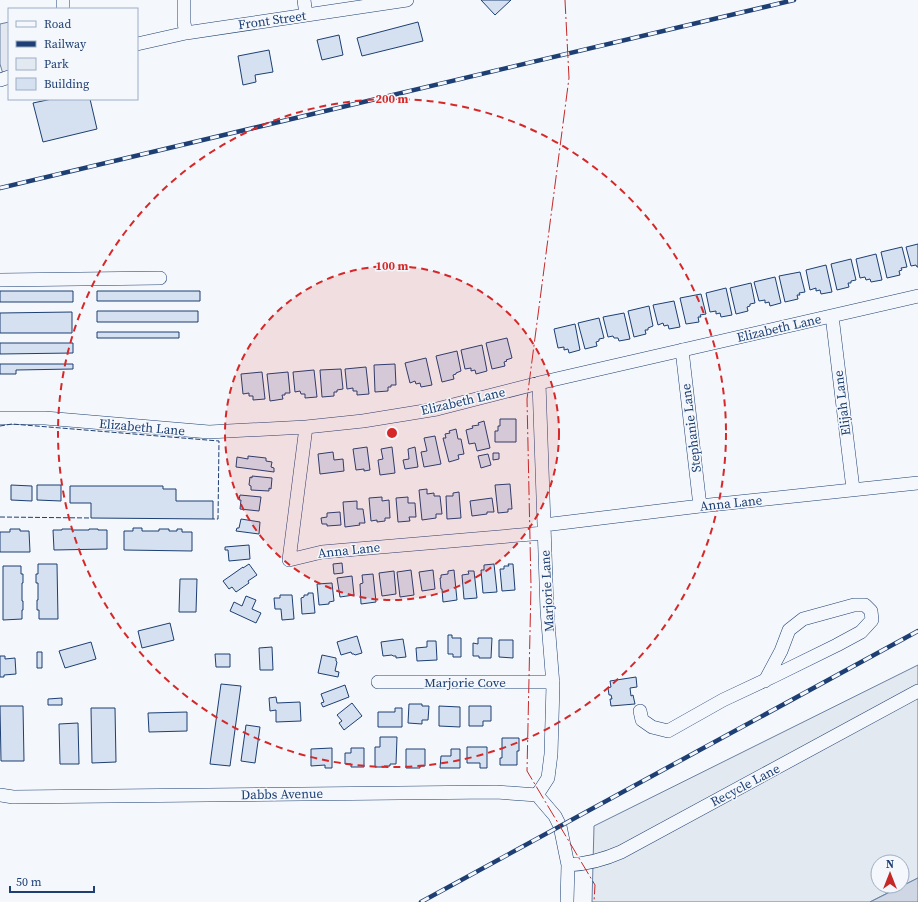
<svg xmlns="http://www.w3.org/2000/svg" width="918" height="902" font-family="'Source Serif 4',serif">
<rect width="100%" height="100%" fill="#f4f7fb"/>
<!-- green -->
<path fill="#e3e9f0" stroke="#687fa3" d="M 918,665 L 918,878 L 902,886 L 902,862 L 878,862 L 878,886 L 901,886 L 870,902 L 592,902 L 594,826 Z"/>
<!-- parking -->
<path fill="#e3e8f0" stroke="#687fa3" d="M 9,22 L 9,72 L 3,74 L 0,64 L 0,24 Z"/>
<!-- water -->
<path fill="#cfd7e4" stroke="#687fa3" d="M 918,878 L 918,902 L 870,902 Z"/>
<!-- building -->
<path fill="#d5e0f0" stroke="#1d3f73" d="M 481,0 L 511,0 L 495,15 Z
M 418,22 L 423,41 L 362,56 L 357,38 Z
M 339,35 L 343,55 L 322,60 L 317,40 Z
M 269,50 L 273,72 L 255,75 L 256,82 L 243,85 L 238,56 Z
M 52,99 L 90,99 L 97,129 L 43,142 L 33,103 Z
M 918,244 L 918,267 L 917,267 L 916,265 L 911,266 L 906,247 Z
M 902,247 L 907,267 L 901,268 L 902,270 L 899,271 L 900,275 L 887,278 L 881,252 Z
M 876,254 L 882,280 L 871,282 L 870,279 L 866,280 L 865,277 L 860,278 L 856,259 Z
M 851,259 L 856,280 L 851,281 L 851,283 L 848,283 L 849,287 L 837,290 L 831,264 Z
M 826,265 L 832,292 L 821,294 L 820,290 L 816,291 L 816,288 L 810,290 L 806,270 Z
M 800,272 L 805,292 L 799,293 L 800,295 L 797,295 L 798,299 L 785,302 L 779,276 Z
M 775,277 L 781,303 L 770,306 L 769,302 L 765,303 L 765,300 L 759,301 L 754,282 Z
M 751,283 L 755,303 L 750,304 L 750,306 L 747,307 L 748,311 L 736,314 L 730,288 Z
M 726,288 L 732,315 L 721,317 L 720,313 L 716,314 L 716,311 L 710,312 L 706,293 Z
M 0,291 L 73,291 L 73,302 L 0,302 Z
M 97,291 L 200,291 L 200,301 L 97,301 Z
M 701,294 L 706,314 L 700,315 L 701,317 L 698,317 L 699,322 L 686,324 L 680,298 Z
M 674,301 L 680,327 L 669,329 L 668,325 L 664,326 L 663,323 L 658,325 L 653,305 Z
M 649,306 L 653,326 L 648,328 L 648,330 L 645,330 L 646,334 L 634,337 L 628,311 Z
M 97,311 L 198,311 L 198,322 L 97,322 Z
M 72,312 L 72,333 L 0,333 L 0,313 Z
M 624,313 L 630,339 L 619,341 L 618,338 L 614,338 L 613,336 L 608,337 L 603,317 Z
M 599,318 L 604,338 L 599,339 L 599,341 L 596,342 L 597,346 L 585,349 L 578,323 Z
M 575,324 L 580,350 L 569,353 L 568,349 L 564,350 L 564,347 L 558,348 L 554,329 Z
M 97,332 L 179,332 L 179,338 L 97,338 Z
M 507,338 L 512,358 L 506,360 L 507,361 L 504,362 L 505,366 L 492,369 L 486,343 Z
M 0,343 L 73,343 L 73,353 L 0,354 Z
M 482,345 L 487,371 L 476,374 L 475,370 L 471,371 L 471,368 L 465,369 L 461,350 Z
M 457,351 L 461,371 L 456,373 L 456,374 L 453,375 L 454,379 L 442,382 L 436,356 Z
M 426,358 L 432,385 L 421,387 L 420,383 L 416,384 L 415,381 L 410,383 L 405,363 Z
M 0,364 L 73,364 L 73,369 L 16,370 L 16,374 L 0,374 Z
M 395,364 L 396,385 L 391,385 L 391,387 L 388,387 L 388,391 L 375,392 L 374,365 Z
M 366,367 L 369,394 L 357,395 L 357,391 L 353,391 L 353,388 L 347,389 L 345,369 Z
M 341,369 L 343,389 L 337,390 L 337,392 L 334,392 L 334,396 L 322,397 L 320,370 Z
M 314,370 L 317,397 L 305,398 L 305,394 L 301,394 L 300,391 L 295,392 L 293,372 Z
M 262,372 L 265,399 L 253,400 L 253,396 L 249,396 L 249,393 L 243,394 L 241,374 Z
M 288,372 L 290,393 L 285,393 L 285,395 L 282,395 L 283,399 L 270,401 L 267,374 Z
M 500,419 L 516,419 L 516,442 L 495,442 L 495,431 L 498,431 L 498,426 L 500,426 Z
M 484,421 L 490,448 L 477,451 L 475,443 L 469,444 L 466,430 L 473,428 L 472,426 L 479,425 L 478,423 Z
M 456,429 L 458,439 L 461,439 L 464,454 L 458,455 L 459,459 L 449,462 L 443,438 L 446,438 L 445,434 L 450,433 L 449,431 Z
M 435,436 L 441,464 L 424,467 L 421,452 L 427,451 L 424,438 Z
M 367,447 L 370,470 L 364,471 L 364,469 L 356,470 L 353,449 Z
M 392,447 L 395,473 L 380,475 L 378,460 L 383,459 L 381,449 Z
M 415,447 L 418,467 L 405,469 L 403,460 L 409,459 L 408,449 Z
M 333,452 L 334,460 L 343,459 L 344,471 L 320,474 L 318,454 Z
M 493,453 L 499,453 L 499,459 L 493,460 Z
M 488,454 L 491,465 L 481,468 L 478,456 Z
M 248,456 L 266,458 L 266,461 L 272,462 L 271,467 L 274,468 L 274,472 L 236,467 L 237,457 L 248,459 Z
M 252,476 L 272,478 L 271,489 L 269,488 L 269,491 L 251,490 L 251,486 L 249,485 L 250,477 L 252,478 Z
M 510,484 L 512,509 L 508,509 L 508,512 L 498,513 L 495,485 Z
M 11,485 L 32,486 L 32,501 L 11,500 Z
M 37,485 L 61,485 L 61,501 L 37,500 Z
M 70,486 L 163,486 L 163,489 L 176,489 L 176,501 L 213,501 L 213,519 L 91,518 L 91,503 L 70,503 Z
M 427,489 L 427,494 L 434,493 L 434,496 L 440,496 L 442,514 L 436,514 L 436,518 L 422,520 L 419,490 Z
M 459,492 L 461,518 L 447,519 L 446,496 L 453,496 L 453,493 Z
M 240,495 L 261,497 L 259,511 L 240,509 L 241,500 L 239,500 Z
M 382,497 L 382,501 L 389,500 L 390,518 L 385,518 L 385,521 L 377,522 L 377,520 L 371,521 L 369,498 Z
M 408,497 L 408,503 L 415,503 L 416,517 L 409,517 L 410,521 L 398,522 L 396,498 Z
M 492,498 L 494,512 L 487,512 L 487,514 L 472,516 L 470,501 Z
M 357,501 L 357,509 L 363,509 L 365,523 L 359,523 L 360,525 L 345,527 L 343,502 Z
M 340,512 L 341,525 L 327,526 L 327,524 L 322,524 L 321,518 L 327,517 L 327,513 Z
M 241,519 L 260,522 L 259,534 L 236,531 L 237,528 L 239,528 Z
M 133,528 L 142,528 L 142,531 L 159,531 L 159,529 L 169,529 L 169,531 L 177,531 L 177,529 L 182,529 L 182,532 L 192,532 L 192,551 L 124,550 L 124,531 L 133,531 Z
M 10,529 L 20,529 L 20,531 L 29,531 L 30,552 L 0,552 L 0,532 L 10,532 Z
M 62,529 L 72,529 L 72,530 L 89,530 L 89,529 L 98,529 L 98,530 L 107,530 L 107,549 L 54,550 L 53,530 L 62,530 Z
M 249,545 L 250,559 L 229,561 L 228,550 L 225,550 L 225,547 Z
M 342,563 L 343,573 L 334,574 L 333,564 Z
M 38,564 L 57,564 L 58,619 L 39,619 L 39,610 L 37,610 L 37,600 L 38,600 L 38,583 L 36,583 L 36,574 L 38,574 Z
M 249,564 L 257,575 L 248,581 L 249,583 L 236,592 L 232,587 L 229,589 L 223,581 L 243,567 L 243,568 Z
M 494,564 L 497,592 L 483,593 L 481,570 L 484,570 L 484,565 Z
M 508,564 L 513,564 L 515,590 L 502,591 L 500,569 L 504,569 L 504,566 L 509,566 Z
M 3,566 L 21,566 L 21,574 L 23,574 L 23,583 L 22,583 L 22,601 L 23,601 L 23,610 L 22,610 L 22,619 L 3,620 Z
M 411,570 L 414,595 L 400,597 L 397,572 Z
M 433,570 L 435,589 L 422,591 L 419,572 Z
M 454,570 L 457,600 L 443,602 L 442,589 L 441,589 L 440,578 L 441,578 L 441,575 L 448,574 L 448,571 Z
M 394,571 L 396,594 L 382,596 L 379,573 Z
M 468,571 L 474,571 L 477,598 L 464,599 L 462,575 L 469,574 Z
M 373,574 L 376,602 L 361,604 L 360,584 L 363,583 L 362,575 Z
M 352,576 L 354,595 L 340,597 L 337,578 Z
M 180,579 L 197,579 L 196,612 L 179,612 Z
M 332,583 L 334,601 L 329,602 L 329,604 L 319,605 L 317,584 Z
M 308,593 L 313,593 L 315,613 L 302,614 L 301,598 L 304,597 L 304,595 L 308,595 Z
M 280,595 L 292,595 L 294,619 L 282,620 L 281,609 L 275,609 L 274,598 L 280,598 Z
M 246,596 L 256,600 L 252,609 L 261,613 L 256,623 L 230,611 L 234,602 L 242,606 Z
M 170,623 L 174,640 L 142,648 L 138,631 Z
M 448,635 L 452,635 L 452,638 L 461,638 L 461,657 L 453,657 L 453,654 L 448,654 Z
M 357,636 L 362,653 L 355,655 L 354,654 L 352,654 L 351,652 L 341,655 L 337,642 Z
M 478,638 L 492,638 L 491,658 L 479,658 L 479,656 L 473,656 L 473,643 L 478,644 Z
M 403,639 L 406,657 L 396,658 L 396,656 L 393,656 L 392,655 L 383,656 L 381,642 Z
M 499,640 L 513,640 L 513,658 L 499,657 Z
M 427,641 L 436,641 L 437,660 L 417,661 L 416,648 L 427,647 Z
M 91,642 L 96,659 L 65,668 L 59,651 Z
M 272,647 L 273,670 L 260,670 L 259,648 Z
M 37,652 L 42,652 L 42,668 L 37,668 Z
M 215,654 L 230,654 L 230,667 L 216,667 Z
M 322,655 L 336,658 L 336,661 L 337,662 L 335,671 L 339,672 L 338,677 L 318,673 Z
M 0,656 L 5,656 L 5,659 L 15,658 L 16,674 L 4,675 L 4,677 L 0,677 Z
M 636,677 L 637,687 L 630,688 L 631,696 L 633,695 L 635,704 L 611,706 L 610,699 L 612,699 L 611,695 L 609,695 L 608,688 L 611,687 L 610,681 Z
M 221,684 L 241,686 L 230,766 L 210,764 Z
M 345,685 L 349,697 L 323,707 L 321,703 L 324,702 L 321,694 Z
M 276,697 L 277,703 L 300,702 L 301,721 L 276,722 L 276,710 L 270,711 L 269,698 Z
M 62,698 L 62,705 L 48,705 L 48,699 Z
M 352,703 L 362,716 L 344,730 L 339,723 L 342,721 L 337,715 Z
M 409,704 L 422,704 L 422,706 L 429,706 L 428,720 L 422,720 L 422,724 L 408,723 Z
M 0,706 L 23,706 L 24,761 L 1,761 Z
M 439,706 L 460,707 L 460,727 L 439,726 Z
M 469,706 L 491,706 L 491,721 L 483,721 L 483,726 L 469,726 Z
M 91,708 L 115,708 L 116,762 L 92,763 Z
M 395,708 L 402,708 L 402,727 L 378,727 L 378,712 L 395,712 Z
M 187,712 L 187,731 L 149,732 L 148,713 Z
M 78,723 L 79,764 L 60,764 L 59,724 Z
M 246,725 L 260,727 L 255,763 L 241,761 Z
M 380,737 L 397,737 L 396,764 L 390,764 L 390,766 L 384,766 L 384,767 L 375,767 L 375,747 L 380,747 Z
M 502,738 L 519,738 L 519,751 L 517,751 L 517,765 L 500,765 L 500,758 L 502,758 Z
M 467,747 L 487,747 L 487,768 L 480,768 L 480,763 L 467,763 Z
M 332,748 L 332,768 L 325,768 L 325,765 L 311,766 L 311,749 Z
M 351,748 L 364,748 L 364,767 L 351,767 L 351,764 L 345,764 L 345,753 L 351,753 Z
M 406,749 L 425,749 L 425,766 L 420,766 L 420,768 L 406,768 Z
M 451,749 L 460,749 L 460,768 L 440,768 L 441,756 L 451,756 Z"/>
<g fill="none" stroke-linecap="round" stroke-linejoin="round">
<defs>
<path id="minor" d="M 63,0 L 63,9
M 184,0 L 184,23 L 186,33
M 304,0 L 306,15
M 137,44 L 186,33 L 407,0
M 0,80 L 9,77
M 0,280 L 160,278
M 832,316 L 853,489
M 682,350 L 700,506
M 0,418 L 45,418 L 209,432 L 306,427 L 363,421 L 437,409 L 539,383 L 918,296
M 306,427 L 289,560 L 322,552 L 544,533
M 544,525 L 700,506 L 918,483
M 378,682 L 553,682
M 640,711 L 642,720 L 652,727 L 668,731 L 723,700 L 774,676 L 837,645 L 861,632 L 872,620 L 871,611 L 865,605 L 854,605 L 803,619 L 789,630 L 781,651 L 765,681
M 0,795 L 13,797 L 496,792 L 537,795 L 555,816 L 560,826 L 568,865 L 567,902
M 537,795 L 548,778 L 551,754 L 553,685 L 547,610 L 539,383
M 568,865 C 587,864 603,860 621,852 L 918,691"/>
</defs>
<!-- minor casing -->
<use href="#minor" stroke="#1d3f73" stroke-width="14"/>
<!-- minor -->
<use href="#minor" stroke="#f4f7fb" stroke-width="13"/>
<defs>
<path id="rail" d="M 0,188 L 794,0
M 421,902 L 918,631"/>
</defs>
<!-- rail casing -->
<use href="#rail" stroke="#1d3f73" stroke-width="4.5"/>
<!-- rail -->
<use href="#rail" stroke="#f4f7fb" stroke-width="3" stroke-dasharray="9" stroke-linecap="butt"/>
<!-- fence -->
<path stroke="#1d3f73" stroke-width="1" stroke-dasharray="5 2" stroke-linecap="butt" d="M 0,426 L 12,424 L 219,441 L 218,519 L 213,519
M 0,517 L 91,518"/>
<!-- power -->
<path stroke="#c62828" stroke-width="1" stroke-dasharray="14 3 2 3" stroke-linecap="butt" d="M 565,0 L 569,78 L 527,399 L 531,586 L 527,771 L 595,885 L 594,902"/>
</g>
<!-- distance rings -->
<circle cx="392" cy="433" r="167" fill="#d62828" fill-opacity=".12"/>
<g fill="none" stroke="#d62828" stroke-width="2" stroke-dasharray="7 5">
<circle cx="392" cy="433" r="167"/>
<circle cx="392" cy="433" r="334"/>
</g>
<g text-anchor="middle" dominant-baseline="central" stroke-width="3" stroke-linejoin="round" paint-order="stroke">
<!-- street labels -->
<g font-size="13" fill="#1d3f73" stroke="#f4f7fb">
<text transform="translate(272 20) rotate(-8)">Front Street</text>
<text transform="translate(779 328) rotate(-13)">Elizabeth Lane</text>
<text transform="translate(463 401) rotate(-13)">Elizabeth Lane</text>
<text transform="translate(842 403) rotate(-97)">Elijah Lane</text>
<text transform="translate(142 427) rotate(5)">Elizabeth Lane</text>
<text transform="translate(691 428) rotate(-97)">Stephanie Lane</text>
<text transform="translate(731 503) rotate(-6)">Anna Lane</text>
<text transform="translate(349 550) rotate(-6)">Anna Lane</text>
<text transform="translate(547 591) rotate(-93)">Marjorie Lane</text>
<text x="465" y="682">Marjorie Cove</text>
<text transform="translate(745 785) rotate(-28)">Recycle Lane</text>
<text transform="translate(282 794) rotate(-1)">Dabbs Avenue</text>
</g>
</g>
<circle cx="392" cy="433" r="6" fill="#d62828" stroke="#f4f7fb" stroke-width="2"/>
<g font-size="12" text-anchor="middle" font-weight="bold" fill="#d62828" stroke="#f4f7fb" stroke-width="3" stroke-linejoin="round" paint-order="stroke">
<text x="392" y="103">200 m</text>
<text x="392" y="270">100 m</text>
</g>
<!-- legend -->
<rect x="8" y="8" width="130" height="92" fill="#f4f7fb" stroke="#9eadc5"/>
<rect x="16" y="21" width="20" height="6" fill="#f4f7fb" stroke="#9eadc5"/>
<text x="44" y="28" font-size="12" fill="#1d3f73">Road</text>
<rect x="16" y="41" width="20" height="6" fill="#1d3f73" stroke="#9eadc5"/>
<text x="44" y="48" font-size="12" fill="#1d3f73">Railway</text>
<rect x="16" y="58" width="20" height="12" fill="#e3e9f0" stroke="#9eadc5"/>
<text x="44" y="68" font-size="12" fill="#1d3f73">Park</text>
<rect x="16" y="78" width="20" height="12" fill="#d5e0f0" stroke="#9eadc5"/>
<text x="44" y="88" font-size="12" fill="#1d3f73">Building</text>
<!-- north arrow -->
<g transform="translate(890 874)"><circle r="19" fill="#f4f7fb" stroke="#9eadc5"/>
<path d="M0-3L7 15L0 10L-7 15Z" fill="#c62828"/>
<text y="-6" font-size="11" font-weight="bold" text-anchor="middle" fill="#1d3f73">N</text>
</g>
<!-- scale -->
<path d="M10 886v6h84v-6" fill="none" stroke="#1d3f73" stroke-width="2"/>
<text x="16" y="886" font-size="12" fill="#1d3f73" stroke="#f4f7fb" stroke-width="3" paint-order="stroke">50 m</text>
</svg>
